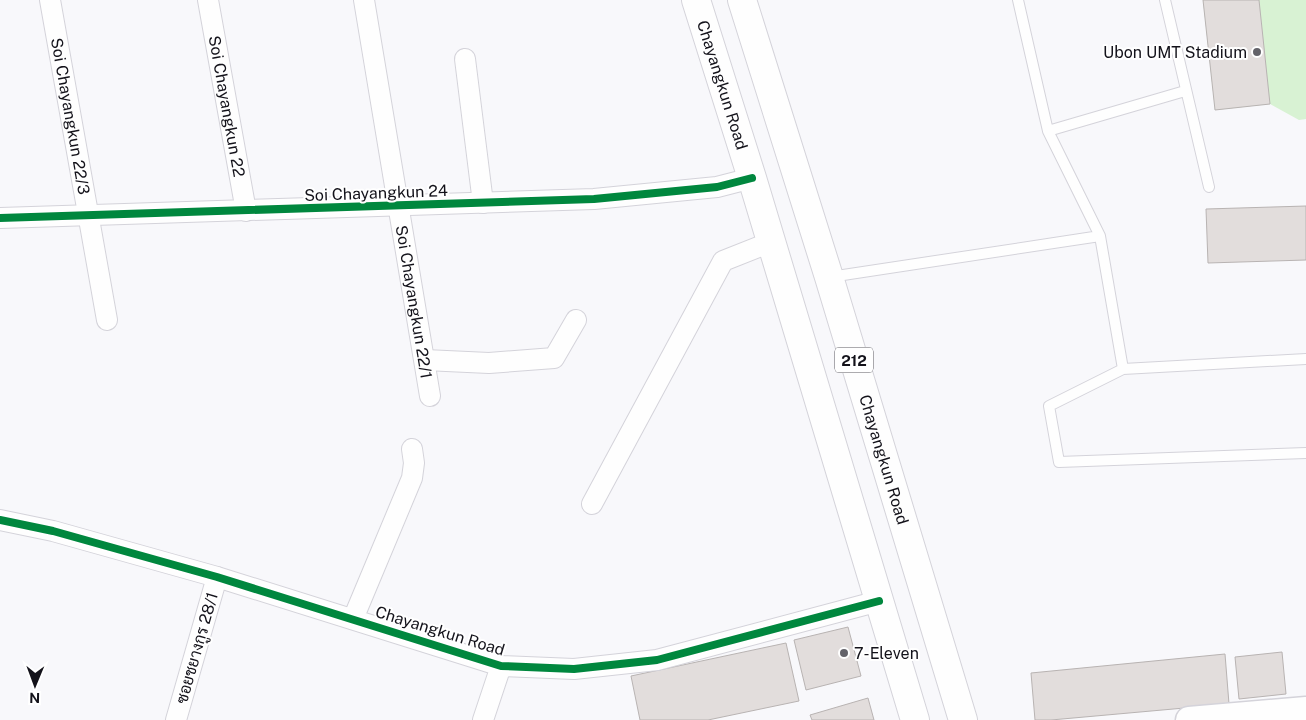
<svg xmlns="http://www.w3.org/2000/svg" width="1306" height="720" font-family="'Public Sans',Sarabun,sans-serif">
<rect width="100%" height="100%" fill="#f8f8fb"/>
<!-- green -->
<path fill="#d8f2d3" d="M 1203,0 L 1306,0 L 1306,119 L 1299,120 L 1270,104 L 1215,110 Z"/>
<!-- building -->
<path fill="#e2dddc" stroke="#b8b3b2" d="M 1203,0 L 1259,0 L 1270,104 L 1215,110 Z
M 1306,206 L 1306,260 L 1208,263 L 1206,209 Z
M 848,627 L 861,676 L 806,690 L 794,640 Z
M 786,643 L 799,701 L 708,720 L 640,720 L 631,676 Z
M 1282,652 L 1286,694 L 1239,699 L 1235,657 Z
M 1225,654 L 1229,704 L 1051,720 L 1035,720 L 1031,673 Z
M 868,698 L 874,720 L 812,720 L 810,715 Z"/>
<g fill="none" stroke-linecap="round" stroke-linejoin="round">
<defs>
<path id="service" d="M 1018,0 L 1048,131 L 1100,236 L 1123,369 L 1306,359
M 1165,0 L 1209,187
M 1048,131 L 1185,91
M 830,277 L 1100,236
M 1123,369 L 1049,406 L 1059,462 L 1306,453"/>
<g id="minor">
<path id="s1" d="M 50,0 L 107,320"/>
<path id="s2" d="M 208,0 L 246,211"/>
<path id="s3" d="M 364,0 L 430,396"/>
<path d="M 465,59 L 483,203"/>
<path d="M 0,218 L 594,199 L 717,187 L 752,178"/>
<path d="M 425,360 L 489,363 L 554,358 L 576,320"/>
<path d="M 592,504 L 723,261 L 771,242"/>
<path d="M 0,520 L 53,531 L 217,577 L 501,666 L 574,669 L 657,660 L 879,601"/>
<path d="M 353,619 L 412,478 L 414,463 L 412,449"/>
<path d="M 176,720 L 217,577"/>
<path d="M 483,720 L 501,666"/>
</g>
<path id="tertiary" d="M 1189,720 L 1306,710"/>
<g id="primary">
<path id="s4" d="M 696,0 L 752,178 L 915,720"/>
<path id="s5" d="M 742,0 L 829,277 L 963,720"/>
</g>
</defs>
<!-- service casing -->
<use href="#service" stroke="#d4d3da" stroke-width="12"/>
<!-- minor casing -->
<use href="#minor" stroke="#d4d3da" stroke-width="22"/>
<!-- tertiary casing -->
<use href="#tertiary" stroke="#d4d3da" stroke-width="29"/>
<!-- primary casing -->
<use href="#primary" stroke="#d4d3da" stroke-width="30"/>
<!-- service -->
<use href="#service" stroke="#fefefe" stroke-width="10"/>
<!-- minor -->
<use href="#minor" stroke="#fefefe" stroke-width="20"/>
<!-- tertiary -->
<use href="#tertiary" stroke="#fefefe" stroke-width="26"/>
<!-- primary -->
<use href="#primary" stroke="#fefefe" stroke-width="28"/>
<defs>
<path id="cycleway" d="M 0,218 L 594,199 L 717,187 L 752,178
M 0,520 L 53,531 L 217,577 L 501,666 L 574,669 L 657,660 L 879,601"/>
</defs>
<!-- cycleway casing -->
<use href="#cycleway" stroke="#fff" stroke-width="11"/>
<!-- cycleway -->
<use href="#cycleway" stroke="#00873e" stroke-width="8"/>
</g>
<!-- markers -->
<g fill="#636269" stroke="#fff" stroke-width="2">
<circle cx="1257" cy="52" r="5"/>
<circle cx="844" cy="653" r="5"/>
</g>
<g text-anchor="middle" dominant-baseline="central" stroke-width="4" stroke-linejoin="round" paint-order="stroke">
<!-- shield labels -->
<rect fill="#fff" stroke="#5a595f" stroke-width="1" x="835" y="347.5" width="38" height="25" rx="4"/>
<g font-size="15" font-weight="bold" fill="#13121a">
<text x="854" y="360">212</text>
</g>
<!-- poi labels -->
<g font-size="16" fill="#13121a" stroke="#fff" text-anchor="end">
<text x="1247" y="52">Ubon UMT Stadium</text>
<text x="854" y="653" text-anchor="start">7-Eleven</text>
</g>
<!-- street labels -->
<g font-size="16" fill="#13121a" stroke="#fff">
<text stroke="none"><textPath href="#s4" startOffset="89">Chayangkun Road</textPath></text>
<text stroke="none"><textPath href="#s2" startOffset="108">Soi Chayangkun 22</textPath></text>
<text stroke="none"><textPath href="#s1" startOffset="118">Soi Chayangkun 22/3</textPath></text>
<text transform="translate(376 193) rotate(-2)">Soi Chayangkun 24</text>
<text stroke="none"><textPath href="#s3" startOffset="306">Soi Chayangkun 22/1</textPath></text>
<text stroke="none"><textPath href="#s5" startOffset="481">Chayangkun Road</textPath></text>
<text transform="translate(440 631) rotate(17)">Chayangkun Road</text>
<text transform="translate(197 648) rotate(-74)">ซอยชยางกูร 28/1</text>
</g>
</g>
<!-- north arrow -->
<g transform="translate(35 685) rotate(181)" stroke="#ffffff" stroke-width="4" paint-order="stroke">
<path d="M0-4L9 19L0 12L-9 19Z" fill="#13121a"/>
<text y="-8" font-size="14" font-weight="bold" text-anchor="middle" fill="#13121a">N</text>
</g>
</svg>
